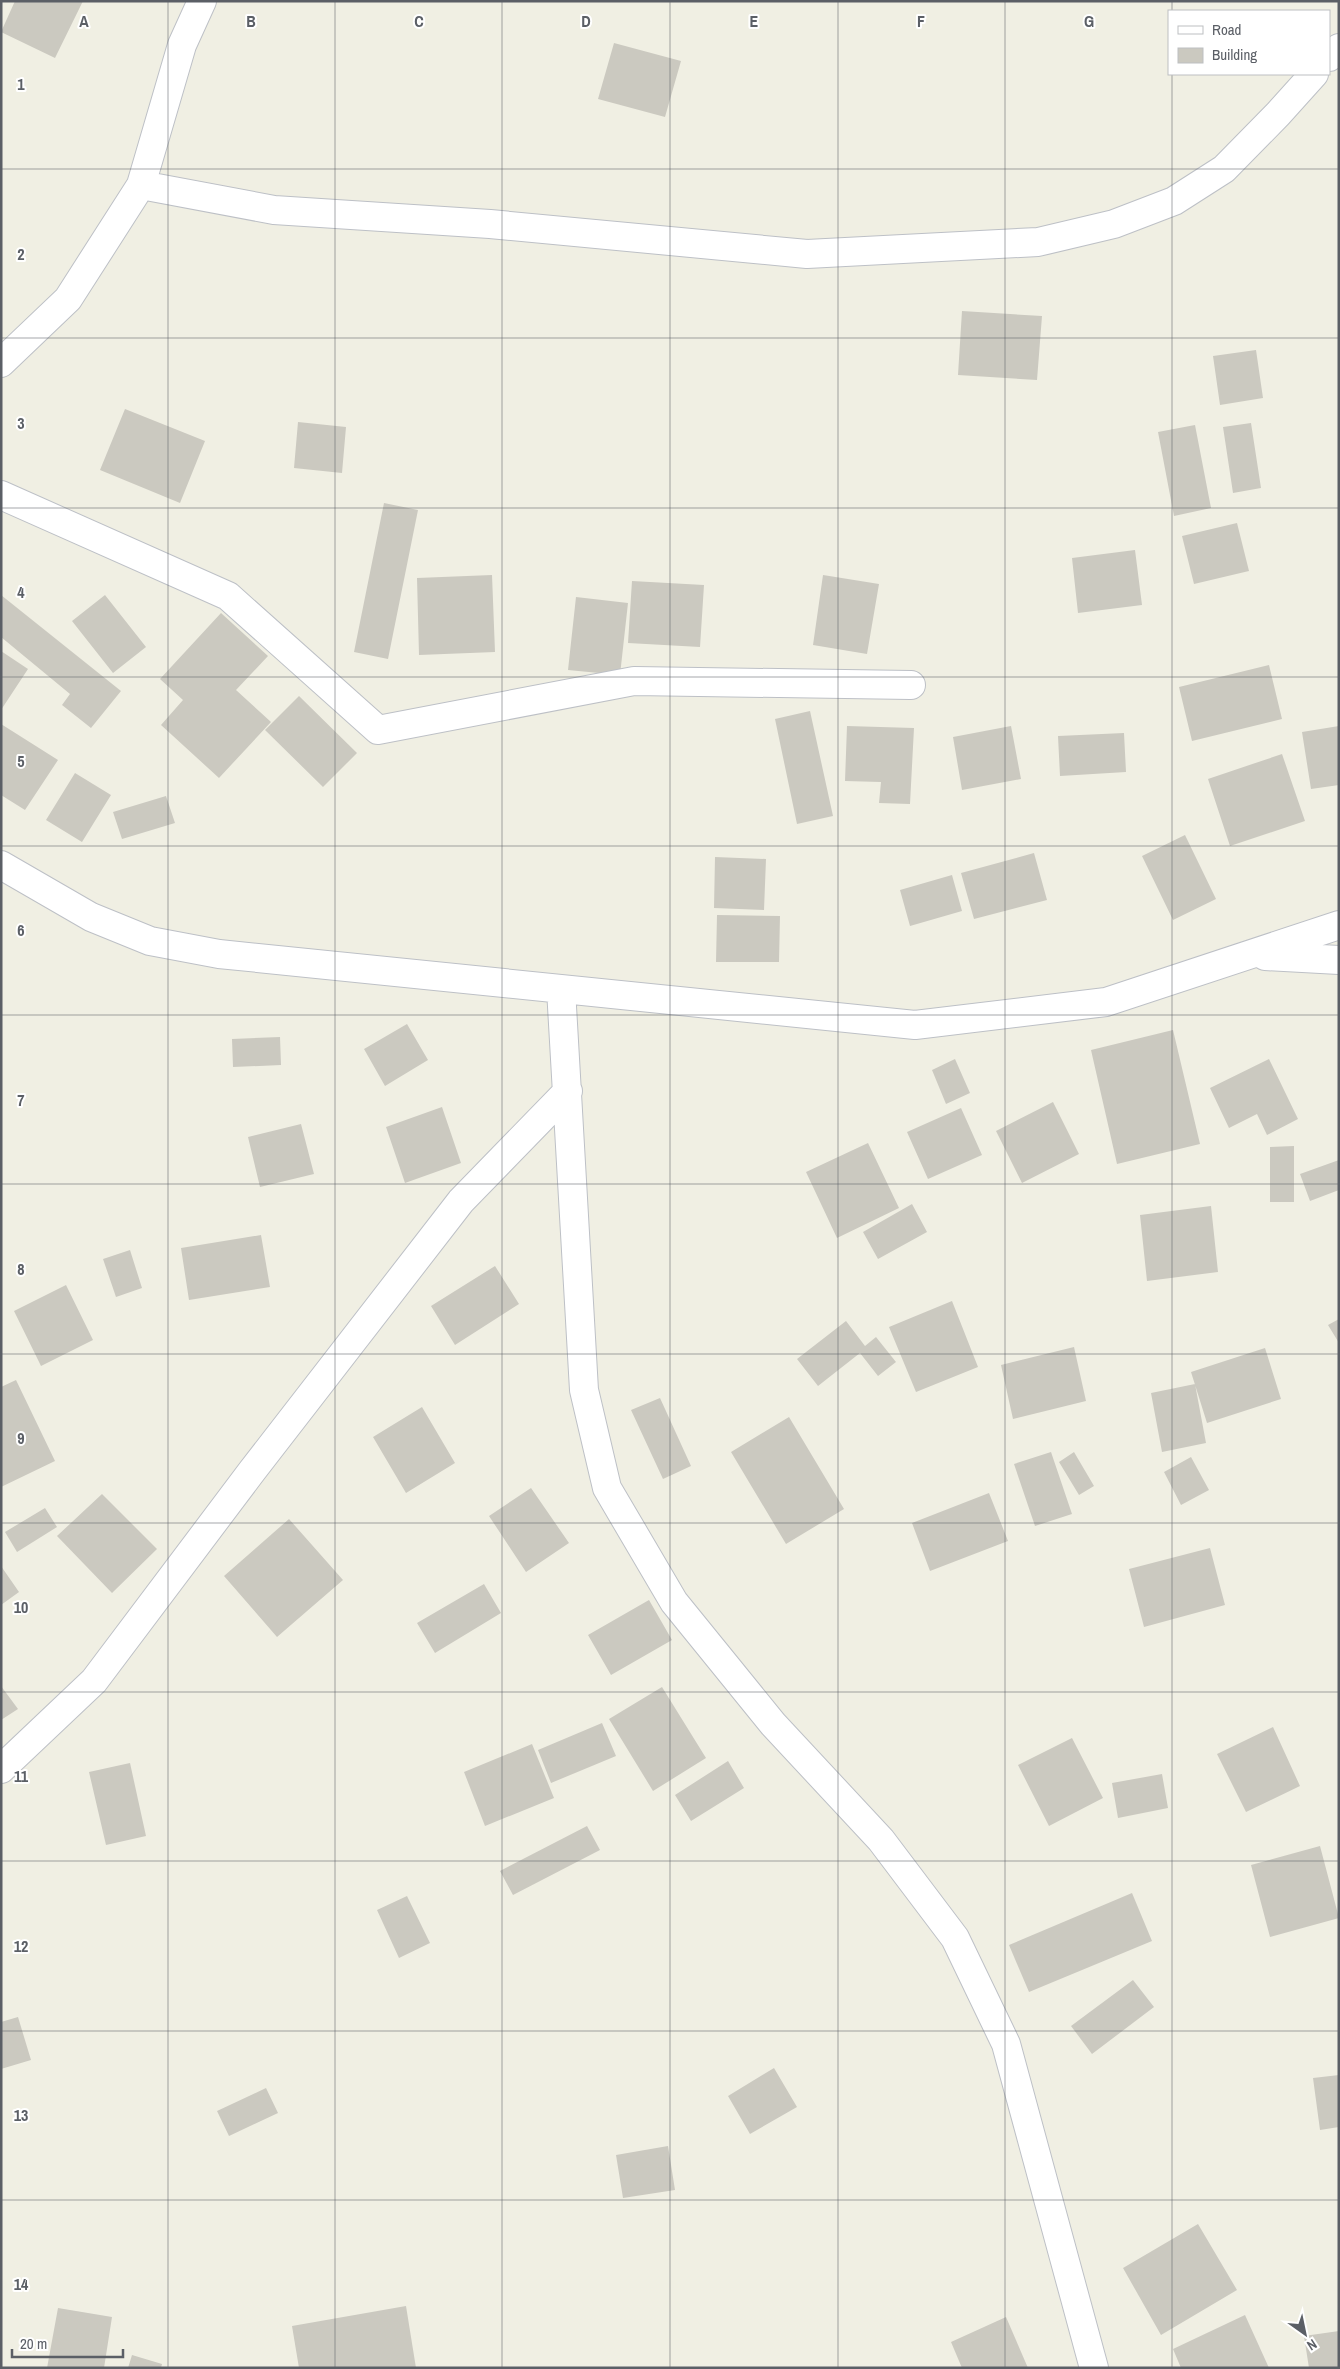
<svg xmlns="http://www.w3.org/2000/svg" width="1340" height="2369" font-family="'Archivo Narrow',sans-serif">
<rect width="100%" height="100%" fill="#f0efe3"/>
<!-- building -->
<path fill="#cbc9c0" d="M 15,1 L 83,1 L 55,58 L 1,32 Z
M 614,43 L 681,61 L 665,117 L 598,99 Z
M 962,311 L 1042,316 L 1037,380 L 958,375 Z
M 1256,350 L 1263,398 L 1220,405 L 1213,356 Z
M 125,409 L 205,441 L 180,503 L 100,470 Z
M 298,422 L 346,427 L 342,473 L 294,468 Z
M 1251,423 L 1261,488 L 1233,493 L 1223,427 Z
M 1195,425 L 1211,508 L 1174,516 L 1158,432 Z
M 384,503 L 418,510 L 388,659 L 354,652 Z
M 1237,523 L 1249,571 L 1194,584 L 1182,536 Z
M 1135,550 L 1142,605 L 1078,613 L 1072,558 Z
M 492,575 L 495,652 L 419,655 L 417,578 Z
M 823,575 L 879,584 L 867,654 L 813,645 Z
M 632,581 L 704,585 L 700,647 L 628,643 Z
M 1,595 L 121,691 L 91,728 L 62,705 L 70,694 L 1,637 Z
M 105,595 L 146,647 L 113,673 L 72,621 Z
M 576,597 L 628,603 L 620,675 L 568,670 Z
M 221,613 L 268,656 L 236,690 L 271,722 L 219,778 L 161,725 L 183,700 L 160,679 Z
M 1,651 L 28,669 L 1,710 Z
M 1269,665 L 1282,719 L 1192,741 L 1179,687 Z
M 299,696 L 357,753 L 323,787 L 265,730 Z
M 810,711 L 833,816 L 797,824 L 775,719 Z
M 1,724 L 58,760 L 25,810 L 1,795 Z
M 847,726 L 914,728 L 910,804 L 879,803 L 881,782 L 845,781 Z
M 1011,726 L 1021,779 L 962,790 L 953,737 Z
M 1339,726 L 1339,785 L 1311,789 L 1302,732 Z
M 1124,733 L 1126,772 L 1060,776 L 1058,736 Z
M 1282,754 L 1305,821 L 1230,846 L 1208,779 Z
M 75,773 L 111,795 L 82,842 L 46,820 Z
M 166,796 L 175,823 L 122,839 L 113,812 Z
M 1185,835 L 1216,899 L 1173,920 L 1142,856 Z
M 1034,853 L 1047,900 L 974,919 L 961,873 Z
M 715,857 L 766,859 L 764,910 L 714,908 Z
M 952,875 L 962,911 L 910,926 L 900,890 Z
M 717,915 L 780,916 L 779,962 L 716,962 Z
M 407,1024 L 428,1060 L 385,1086 L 364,1049 Z
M 1173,1030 L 1200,1144 L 1117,1164 L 1091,1050 Z
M 280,1037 L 281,1065 L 233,1067 L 232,1039 Z
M 955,1059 L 970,1093 L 946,1104 L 932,1070 Z
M 1269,1059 L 1298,1119 L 1267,1135 L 1257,1114 L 1229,1128 L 1210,1088 Z
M 1053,1102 L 1079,1154 L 1022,1183 L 996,1131 Z
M 442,1107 L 461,1163 L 405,1183 L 386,1127 Z
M 961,1108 L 982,1155 L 928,1179 L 907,1132 Z
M 301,1124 L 314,1174 L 260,1187 L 248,1137 Z
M 868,1143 L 899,1208 L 837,1238 L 806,1172 Z
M 1294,1146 L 1294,1202 L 1270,1202 L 1270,1147 Z
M 1339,1160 L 1339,1190 L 1310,1201 L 1300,1174 Z
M 912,1204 L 927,1232 L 878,1259 L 863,1232 Z
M 1211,1206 L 1218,1272 L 1147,1281 L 1140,1215 Z
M 261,1235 L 270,1287 L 189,1300 L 181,1248 Z
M 130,1250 L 142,1288 L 116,1297 L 103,1259 Z
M 495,1266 L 519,1304 L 455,1345 L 431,1306 Z
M 66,1285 L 93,1340 L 41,1366 L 14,1311 Z
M 952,1301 L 978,1367 L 916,1392 L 889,1327 Z
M 1339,1319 L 1339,1343 L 1328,1325 Z
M 846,1321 L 865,1346 L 876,1337 L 896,1362 L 878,1376 L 860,1353 L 818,1386 L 797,1359 Z
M 1074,1347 L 1086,1401 L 1013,1419 L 1001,1365 Z
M 1265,1348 L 1281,1399 L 1207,1423 L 1191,1372 Z
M 16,1380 L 55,1461 L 1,1487 L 1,1387 Z
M 1195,1384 L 1206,1443 L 1162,1452 L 1151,1393 Z
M 660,1398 L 691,1466 L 663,1479 L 631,1410 Z
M 422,1407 L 455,1463 L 406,1493 L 373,1437 Z
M 789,1417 L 844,1509 L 786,1544 L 731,1452 Z
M 1051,1452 L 1072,1514 L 1035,1526 L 1014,1464 Z
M 1074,1452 L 1094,1486 L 1079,1495 L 1059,1462 Z
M 1191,1457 L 1209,1490 L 1181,1505 L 1164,1472 Z
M 531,1488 L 569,1543 L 526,1572 L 489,1516 Z
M 989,1493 L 1008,1541 L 930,1571 L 912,1523 Z
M 102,1494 L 157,1549 L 112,1593 L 57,1536 Z
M 45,1508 L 57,1527 L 17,1552 L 5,1532 Z
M 289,1519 L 343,1580 L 277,1637 L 224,1576 Z
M 1210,1548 L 1225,1605 L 1144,1627 L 1129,1569 Z
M 1,1566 L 19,1592 L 1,1605 Z
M 484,1584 L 501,1613 L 435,1653 L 417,1623 Z
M 649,1600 L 672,1640 L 611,1675 L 588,1635 Z
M 1,1686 L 18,1709 L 1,1720 Z
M 662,1687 L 706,1758 L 653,1791 L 609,1719 Z
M 602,1723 L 616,1756 L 551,1783 L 538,1750 Z
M 1273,1727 L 1300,1786 L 1246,1812 L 1217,1754 Z
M 1072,1738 L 1103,1798 L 1049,1826 L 1018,1765 Z
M 532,1744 L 554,1798 L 485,1826 L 464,1772 Z
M 728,1761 L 744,1788 L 691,1821 L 675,1795 Z
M 130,1763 L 146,1836 L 106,1845 L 89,1772 Z
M 1162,1774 L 1168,1808 L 1118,1818 L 1112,1783 Z
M 587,1826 L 600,1850 L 513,1895 L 500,1871 Z
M 1320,1846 L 1339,1918 L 1270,1937 L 1251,1865 Z
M 1132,1893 L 1152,1941 L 1029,1992 L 1009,1945 Z
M 407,1896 L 430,1943 L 399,1958 L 377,1910 Z
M 1133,1980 L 1154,2007 L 1092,2054 L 1071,2026 Z
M 18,2017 L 31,2060 L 1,2069 L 1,2022 Z
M 774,2068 L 797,2107 L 750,2134 L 728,2096 Z
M 1339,2075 L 1339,2127 L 1320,2130 L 1313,2078 Z
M 266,2088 L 278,2113 L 229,2136 L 217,2111 Z
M 668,2146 L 675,2190 L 623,2198 L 616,2155 Z
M 1198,2224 L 1237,2290 L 1161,2335 L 1123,2268 Z
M 406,2306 L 416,2368 L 299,2368 L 292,2326 Z
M 58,2308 L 112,2317 L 104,2368 L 47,2368 Z
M 1245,2315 L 1269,2368 L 1181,2368 L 1173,2349 Z
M 1006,2317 L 1028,2368 L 962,2368 L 951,2342 Z
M 1339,2331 L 1339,2368 L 1309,2368 L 1304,2336 Z
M 132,2355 L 162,2364 L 161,2368 L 128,2368 Z"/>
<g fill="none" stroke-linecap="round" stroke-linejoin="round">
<defs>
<path id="street" d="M 1329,57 L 1339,48
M 141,185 L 274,210 L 490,224 L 807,254 L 1038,242 L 1114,224 L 1174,201 L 1224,169 L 1278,114 L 1314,74
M 1,363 L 68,299 L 141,185 L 182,45 L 202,1
M 1,495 L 228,596 L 378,730 L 634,681 L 911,685
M 1,865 L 91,917 L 150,941 L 219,954 L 915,1025 L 1106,1002 L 1339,925
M 1265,956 L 1339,960
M 561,989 L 584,1390 L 607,1488 L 674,1602 L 773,1724 L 881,1840 L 955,1938 L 1006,2044 L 1094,2368
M 1,1769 L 94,1681 L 252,1471 L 461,1201 L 568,1091"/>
</defs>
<!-- street casing -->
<use href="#street" stroke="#bdc0c6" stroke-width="30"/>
<!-- street -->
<use href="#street" stroke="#fff" stroke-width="28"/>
</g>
<!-- grid -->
<path fill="none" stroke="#5b5f66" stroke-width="1" stroke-opacity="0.55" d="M 168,1 L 168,2368M 335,1 L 335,2368M 502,1 L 502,2368M 670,1 L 670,2368M 838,1 L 838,2368M 1005,1 L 1005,2368M 1172,1 L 1172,11M 1172,74 L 1172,2368M 1,169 L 1339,169M 1,338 L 1339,338M 1,508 L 1339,508M 1,677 L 1339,677M 1,846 L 1339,846M 1,1015 L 1339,1015M 1,1184 L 1339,1184M 1,1354 L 1339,1354M 1,1523 L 1339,1523M 1,1692 L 1339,1692M 1,1861 L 1339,1861M 1,2031 L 1339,2031M 1,2200 L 1339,2200"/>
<g font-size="16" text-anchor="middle" font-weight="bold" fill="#5b5f66" stroke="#fff" stroke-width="4" stroke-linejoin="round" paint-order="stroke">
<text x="84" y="27">A</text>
<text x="251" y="27">B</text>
<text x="419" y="27">C</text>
<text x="586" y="27">D</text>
<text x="754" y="27">E</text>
<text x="921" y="27">F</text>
<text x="1089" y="27">G</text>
<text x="21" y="90">1</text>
<text x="21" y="260">2</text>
<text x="21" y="429">3</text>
<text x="21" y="598">4</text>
<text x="21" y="767">5</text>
<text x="21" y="936">6</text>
<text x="21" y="1106">7</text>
<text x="21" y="1275">8</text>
<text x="21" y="1444">9</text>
<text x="21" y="1613">10</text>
<text x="21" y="1782">11</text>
<text x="21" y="1952">12</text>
<text x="21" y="2121">13</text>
<text x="21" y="2290">14</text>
</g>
<!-- border -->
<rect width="1340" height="2369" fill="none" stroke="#5b5f66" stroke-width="5"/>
<!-- legend -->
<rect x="1168" y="10" width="162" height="65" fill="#ffffff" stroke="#bdbfc2"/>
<rect x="1178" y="26" width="25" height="8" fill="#ffffff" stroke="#bdbfc2"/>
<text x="1212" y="35" font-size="15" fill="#5b5f66">Road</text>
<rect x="1178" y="48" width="25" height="15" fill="#cbc9c0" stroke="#bdbfc2"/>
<text x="1212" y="60" font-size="15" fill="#5b5f66">Building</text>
<!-- north arrow -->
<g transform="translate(1305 2334) rotate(147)" stroke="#ffffff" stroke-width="4" paint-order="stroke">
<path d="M0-4L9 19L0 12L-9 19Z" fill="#5b5f66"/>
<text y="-8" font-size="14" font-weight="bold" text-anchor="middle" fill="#5b5f66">N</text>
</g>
<!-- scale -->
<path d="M12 2349v8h111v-8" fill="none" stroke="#5b5f66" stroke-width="2.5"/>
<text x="20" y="2349" font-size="15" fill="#5b5f66" stroke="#ffffff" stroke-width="4" paint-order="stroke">20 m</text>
</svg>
